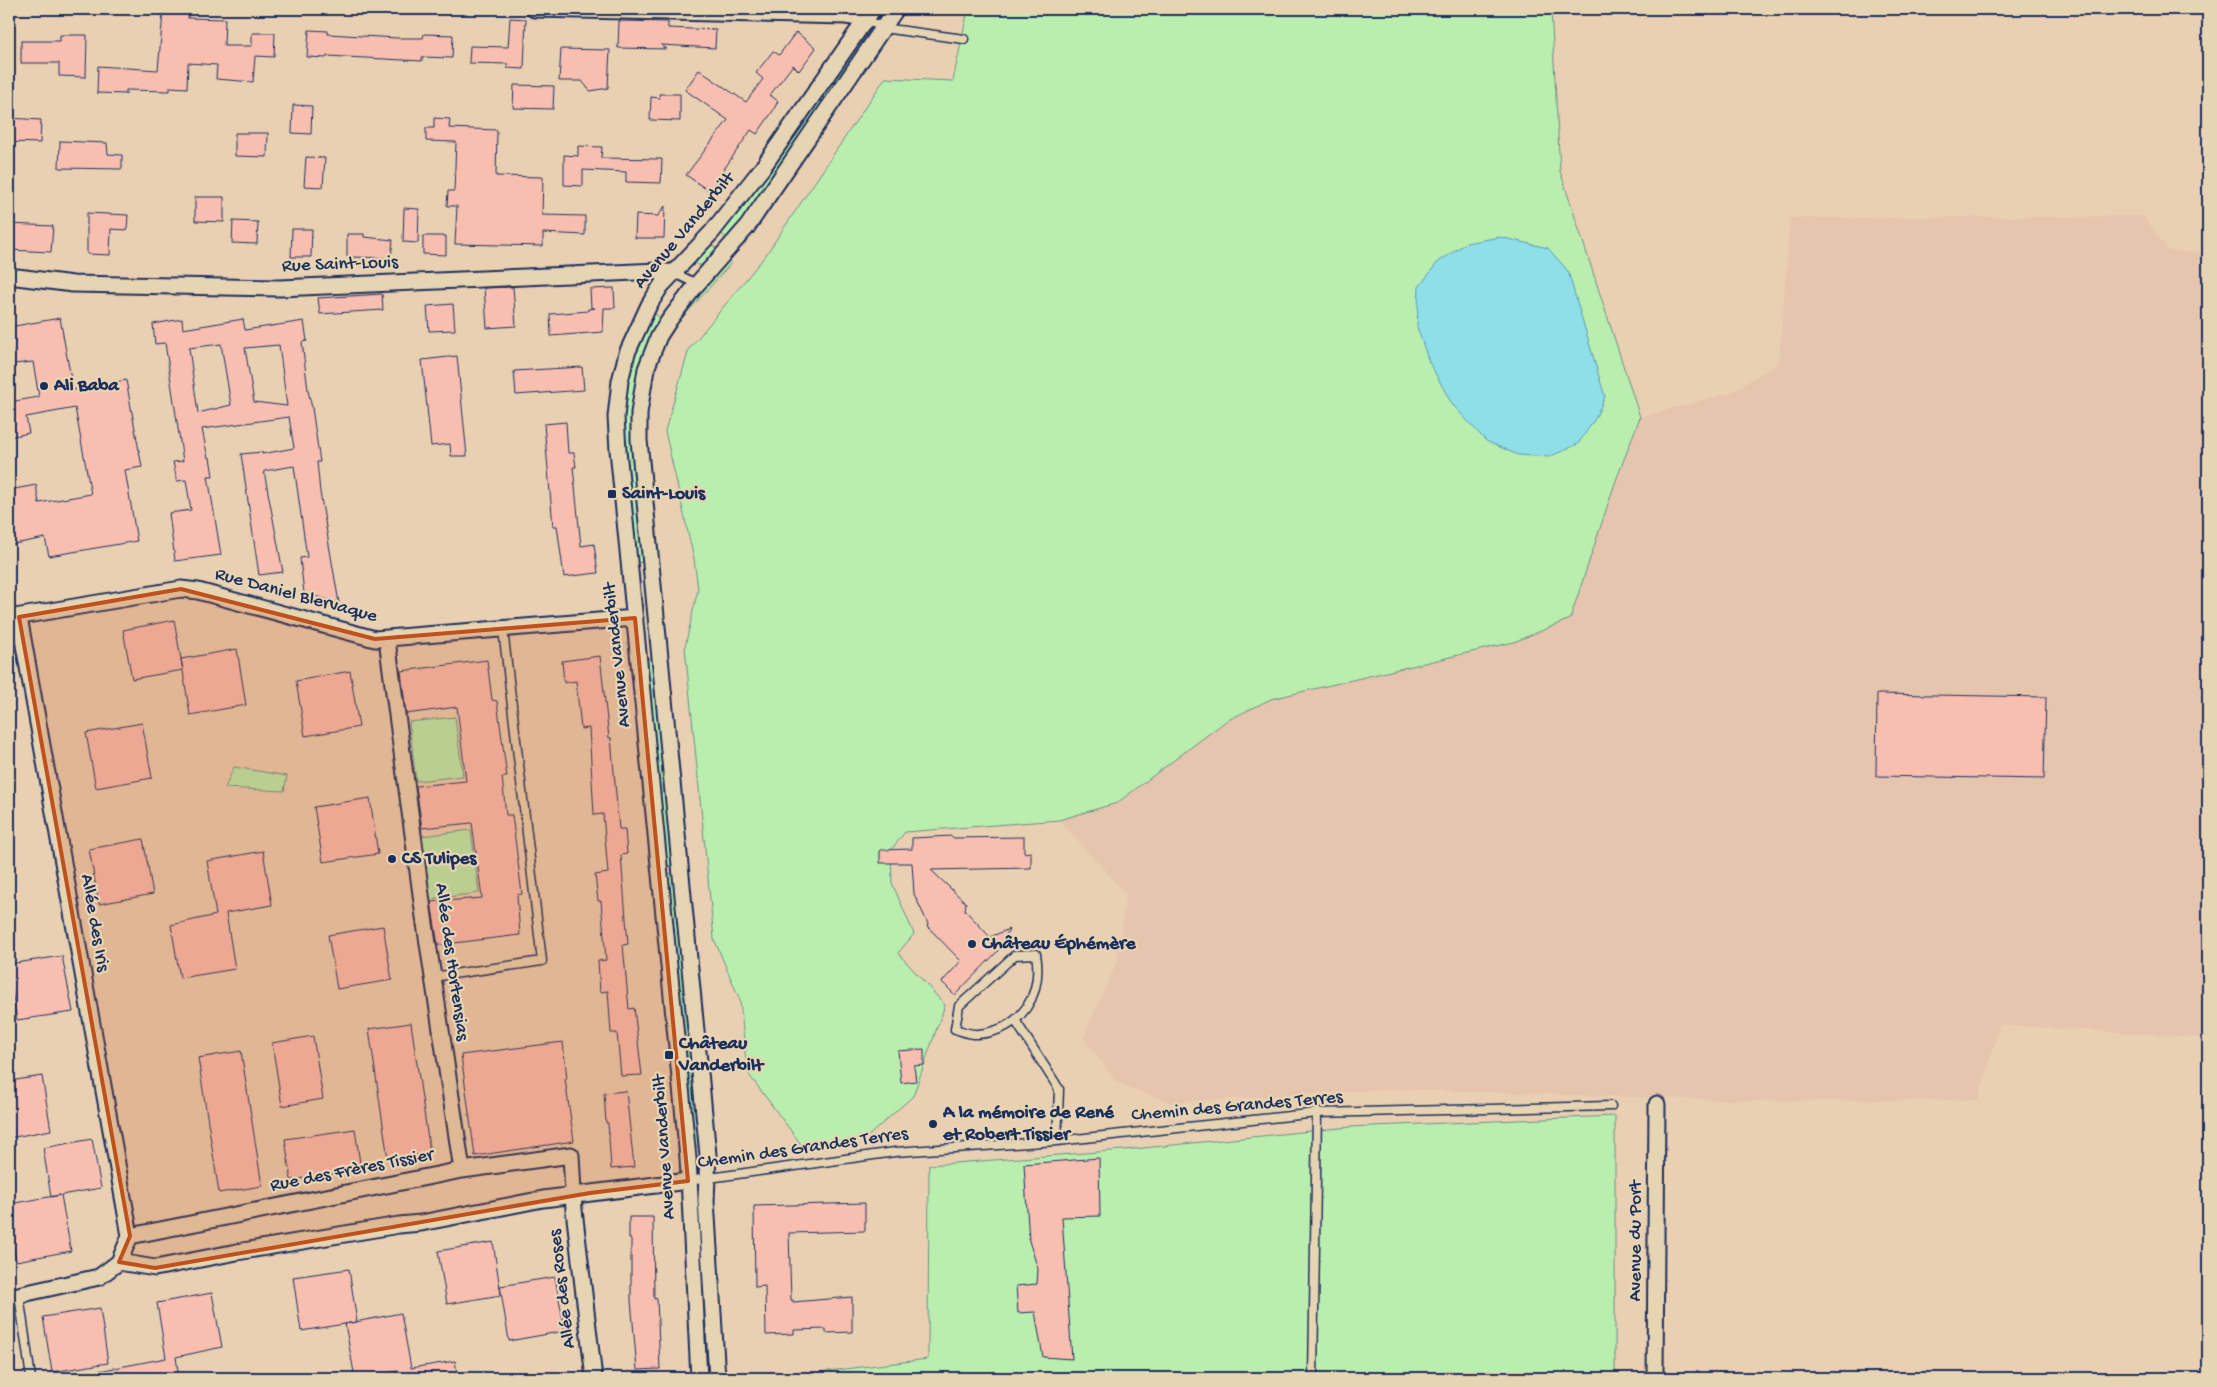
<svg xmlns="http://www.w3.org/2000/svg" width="2217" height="1387" font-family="'Gochi Hand',sans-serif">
<rect width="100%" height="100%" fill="#ead0b2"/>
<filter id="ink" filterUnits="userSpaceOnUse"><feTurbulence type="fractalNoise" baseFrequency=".02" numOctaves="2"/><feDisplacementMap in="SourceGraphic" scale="10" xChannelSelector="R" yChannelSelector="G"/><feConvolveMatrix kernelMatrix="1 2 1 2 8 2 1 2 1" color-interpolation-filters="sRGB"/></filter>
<g filter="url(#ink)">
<!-- built -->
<path fill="#e6c5ae" d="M 2143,216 L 2169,251 L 2208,253 L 2208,1038 L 2000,1025 L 1978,1100 L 1752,1101 L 1393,1089 L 1170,1103 L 1118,1083 L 1083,1038 L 1118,959 L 1126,894 L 1059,820 L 1117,803 L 1226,721 L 1271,699 L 1514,642 L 1615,483 L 1640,417 L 1730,393 L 1779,362 L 1790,218 Z"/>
<!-- green -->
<path fill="#baeeaf" stroke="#6a8e86" d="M 968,9 L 1551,9 L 1560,171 L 1640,417 L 1615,483 L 1570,619 L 1514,642 L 1271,699 L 1226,721 L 1117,803 L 1059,820 L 905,832 L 891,850 L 892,883 L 914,934 L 898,953 L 945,1005 L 913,1096 L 866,1138 L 803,1147 L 747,1072 L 740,1000 L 714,939 L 685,647 L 698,589 L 694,559 L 665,431 L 689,349 L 765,256 L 885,78 L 953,81 Z
M 852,50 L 857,54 L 729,240 L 719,232 Z
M 710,243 L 720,252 L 705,265 L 697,265 L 695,260 Z
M 728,259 L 732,262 L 685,315 L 681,312 Z
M 652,312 L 662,319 L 643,358 L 645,562 L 635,563 L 623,440 L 622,405 L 632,355 Z
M 655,658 L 675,865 L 664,866 L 645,659 Z
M 455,717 L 463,776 L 416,781 L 409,722 Z
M 234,767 L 287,776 L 284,791 L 225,788 Z
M 471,830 L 479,893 L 430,899 L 422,836 Z
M 676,873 L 701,1133 L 697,1133 L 698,1146 L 692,1147 L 665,874 Z
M 1615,1116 L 1615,1378 L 770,1378 L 928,1359 L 929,1165 L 1124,1150 L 1350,1127 Z"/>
<!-- water -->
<path fill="#8edfe8" stroke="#6099b1" d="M 1500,237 L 1548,248 L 1568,271 L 1605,397 L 1595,419 L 1578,444 L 1549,457 L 1518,455 L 1486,441 L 1452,404 L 1429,362 L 1417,327 L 1419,287 L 1437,263 L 1466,243 Z"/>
<!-- building -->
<path fill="#f8beb0" stroke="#1b2f5e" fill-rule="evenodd" d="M 163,13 L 188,13 L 188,18 L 225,19 L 224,46 L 252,46 L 252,33 L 275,33 L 274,57 L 255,56 L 253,82 L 216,79 L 217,65 L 188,63 L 187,88 L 170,87 L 170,91 L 126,90 L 126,94 L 97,93 L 98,66 L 158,70 Z
M 510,18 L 526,19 L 524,69 L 507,68 L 508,64 L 469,63 L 470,46 L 508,47 Z
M 619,21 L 668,22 L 668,28 L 716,30 L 715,48 L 661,45 L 667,49 L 618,48 Z
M 309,30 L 328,31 L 328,34 L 397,38 L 423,38 L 424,34 L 453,35 L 452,58 L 422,57 L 422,61 L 327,56 L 326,58 L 307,57 Z
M 796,32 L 816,48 L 799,71 L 793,65 L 770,95 L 778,101 L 773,111 L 757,134 L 751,130 L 709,191 L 686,175 L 728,120 L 685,90 L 699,70 L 746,102 L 763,79 L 756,73 L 773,51 L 779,55 Z
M 60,35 L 87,35 L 86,77 L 59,76 L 59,63 L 21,63 L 21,41 L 60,41 Z
M 561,49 L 610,50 L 608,88 L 590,91 L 582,81 L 559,81 Z
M 514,85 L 554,86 L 553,109 L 513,108 Z
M 659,94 L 680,94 L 680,121 L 650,120 L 651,97 L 660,98 Z
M 293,105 L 312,106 L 311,134 L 292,133 Z
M 10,118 L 41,120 L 40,143 L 9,142 Z
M 434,118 L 450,119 L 449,128 L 497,130 L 496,176 L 543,177 L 542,215 L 585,216 L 585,235 L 543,233 L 543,246 L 455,244 L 457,206 L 447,206 L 448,191 L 454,191 L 456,142 L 426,141 L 426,128 L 434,128 Z
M 235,133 L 268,133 L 267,157 L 235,156 Z
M 60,141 L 107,143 L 108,154 L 122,155 L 122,169 L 59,168 Z
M 578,146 L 602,147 L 601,158 L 662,159 L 661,183 L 626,182 L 626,172 L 583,170 L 583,186 L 564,185 L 564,155 L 578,156 Z
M 306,157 L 325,158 L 323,187 L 304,186 Z
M 195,197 L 224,197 L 224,222 L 195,221 Z
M 665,206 L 664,238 L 635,238 L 636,215 L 658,216 Z
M 404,208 L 419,209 L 418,243 L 403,242 Z
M 87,213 L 128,215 L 127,230 L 111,229 L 110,255 L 87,254 Z
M 233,221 L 258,222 L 257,244 L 232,243 Z
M 9,224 L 53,226 L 51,252 L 9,250 Z
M 292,229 L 312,229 L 311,257 L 291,257 Z
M 347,234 L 364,234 L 364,237 L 393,240 L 391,258 L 347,257 Z
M 423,236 L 446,236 L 446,255 L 423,254 Z
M 513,287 L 516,326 L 487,328 L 484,288 Z
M 614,288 L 615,308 L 604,308 L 603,332 L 551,336 L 550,314 L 588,311 L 588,309 L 595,308 L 591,308 L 590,289 Z
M 382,294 L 383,310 L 320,314 L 318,298 Z
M 453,304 L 455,330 L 429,331 L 427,306 Z
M 60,318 L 73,390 L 126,380 L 142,467 L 125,470 L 137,541 L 49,556 L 45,538 L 9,545 L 9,490 L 36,485 L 39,503 L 91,494 L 75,408 L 26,417 L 29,433 L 9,437 L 9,402 L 39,397 L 33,362 L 14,364 L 9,327 Z
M 182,319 L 183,329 L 243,319 L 245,330 L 304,321 L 307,341 L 302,342 L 308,390 L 312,408 L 320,462 L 317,462 L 320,492 L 339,603 L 304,593 L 300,558 L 307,557 L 294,466 L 264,471 L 283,572 L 259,575 L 241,454 L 262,452 L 262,454 L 294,448 L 289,417 L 202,429 L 208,458 L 210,457 L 213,476 L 208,476 L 221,555 L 175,561 L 169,513 L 191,510 L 186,480 L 177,481 L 173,462 L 183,461 L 165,343 L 155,344 L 153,324 ZM 221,344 L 231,405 L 198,413 L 189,348 ZM 279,345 L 287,406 L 254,402 L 245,348 Z
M 457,356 L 467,456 L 451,456 L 450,444 L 431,446 L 422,360 Z
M 582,367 L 584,390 L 516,395 L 514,371 Z
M 566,422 L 568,453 L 574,453 L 576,467 L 573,467 L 581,546 L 594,544 L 598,573 L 564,577 L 557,526 L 553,526 L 544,424 Z
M 174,620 L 183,670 L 132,679 L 123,630 Z
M 237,649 L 246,705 L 190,715 L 181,659 Z
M 600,656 L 609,738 L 611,738 L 619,829 L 625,829 L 627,854 L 621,855 L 628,944 L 623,945 L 629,1009 L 634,1008 L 642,1075 L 621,1076 L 617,1033 L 611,1033 L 608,991 L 600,992 L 598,961 L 606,960 L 601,901 L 598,901 L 595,875 L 608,873 L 603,814 L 594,815 L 589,728 L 581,729 L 576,681 L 564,683 L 562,661 Z
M 487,660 L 492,700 L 497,701 L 507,777 L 502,777 L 506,815 L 512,815 L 522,894 L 517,895 L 520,935 L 438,945 L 431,902 L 482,898 L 472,823 L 422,828 L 416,786 L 466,781 L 457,707 L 406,714 L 401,671 Z
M 350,671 L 359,727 L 305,736 L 296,681 Z
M 1877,694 L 2046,697 L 2044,779 L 1876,776 Z
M 142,723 L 152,778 L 96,788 L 86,733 Z
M 370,798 L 378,854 L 323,862 L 314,807 Z
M 952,836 L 952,838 L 1024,837 L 1024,853 L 1031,852 L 1031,868 L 931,870 L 966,903 L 965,910 L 990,937 L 1009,929 L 997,952 L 955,995 L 942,982 L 961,961 L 927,926 L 928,924 L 914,894 L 912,863 L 880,863 L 880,850 L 912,849 L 912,838 Z
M 143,839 L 153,894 L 99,904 L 89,849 Z
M 263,851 L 272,905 L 226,913 L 235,969 L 180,978 L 171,925 L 216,915 L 207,861 Z
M 383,926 L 392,980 L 337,989 L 328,935 Z
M 62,956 L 73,1012 L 17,1020 L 9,975 L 9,964 Z
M 411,1023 L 430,1153 L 388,1159 L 369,1029 Z
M 313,1036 L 323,1099 L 282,1106 L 272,1043 Z
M 563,1042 L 567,1079 L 565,1079 L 574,1141 L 475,1156 L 461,1055 Z
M 924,1049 L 924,1065 L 914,1066 L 916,1081 L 901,1083 L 898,1051 Z
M 241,1051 L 262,1186 L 219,1193 L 198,1058 Z
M 42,1076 L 51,1130 L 9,1138 L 9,1081 Z
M 626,1091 L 634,1167 L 611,1169 L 608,1123 L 606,1123 L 604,1093 Z
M 355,1129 L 361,1170 L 291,1180 L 285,1139 Z
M 92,1139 L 101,1188 L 61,1195 L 71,1251 L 16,1261 L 9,1220 L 9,1204 L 60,1195 L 51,1197 L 43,1148 Z
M 1099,1158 L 1100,1216 L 1062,1217 L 1072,1359 L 1043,1357 L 1035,1312 L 1018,1313 L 1016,1286 L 1037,1284 L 1038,1269 L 1029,1241 L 1024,1164 Z
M 865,1203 L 865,1231 L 789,1233 L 791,1300 L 793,1300 L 793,1302 L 852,1297 L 852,1332 L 826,1333 L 826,1329 L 794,1330 L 794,1334 L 766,1335 L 765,1286 L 755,1287 L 754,1206 Z
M 629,1217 L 653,1217 L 654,1299 L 657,1298 L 660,1369 L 637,1370 L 631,1300 L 631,1239 L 629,1239 Z
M 493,1242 L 501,1295 L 447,1304 L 438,1251 Z
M 349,1269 L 357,1322 L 301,1331 L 293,1277 Z
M 555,1277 L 565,1331 L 509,1341 L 500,1286 Z
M 212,1293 L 222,1347 L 176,1357 L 179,1378 L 100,1378 L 99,1371 L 166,1358 L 157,1303 Z
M 100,1308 L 108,1363 L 52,1372 L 43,1317 Z
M 401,1313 L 411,1368 L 455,1361 L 458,1378 L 399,1378 L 398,1371 L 355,1378 L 345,1324 Z"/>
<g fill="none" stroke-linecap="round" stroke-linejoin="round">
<defs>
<path id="lane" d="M 866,19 L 883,28 L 964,39
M 674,273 L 697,284
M 1036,954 C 1043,995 1022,1030 978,1034 C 971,1035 962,1031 955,1029 L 959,1006 L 1015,955 Z
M 433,977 L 542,961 L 503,629
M 1015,1020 L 1059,1089 L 1057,1141
M 688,1181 L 895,1152 L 1057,1141 L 1317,1113 L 1611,1106
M 19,1295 L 31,1378
M 1313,1378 L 1317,1113"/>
<path id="street" d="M 534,9 L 846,16 L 866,19
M 9,276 L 73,284 L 280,288 L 658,271 L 674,273
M 19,617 L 130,1236
M 9,618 L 181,589 L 198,591 L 375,639 L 635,618
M 387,640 L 424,917 L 462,1170
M 130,1236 L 462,1170 L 571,1155 L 574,1210 L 594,1378
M 119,1262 L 155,1268 L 237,1252 L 399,1225 L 421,1223 L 543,1199 L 688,1181
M 9,1297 L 99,1277 L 119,1262 L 130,1236
M 699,1378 L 688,1158 L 618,450 L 616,417 L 620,381 L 627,353 L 649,305 L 661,286 L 712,232 L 763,167 L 873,9
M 717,1378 L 706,1200 L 708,1155 L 639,440 L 639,413 L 646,369 L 659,336 L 670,319 L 697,284 L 747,227 L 896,9
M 1655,1378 L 1657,1104"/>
</defs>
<!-- lane casing -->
<use href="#lane" stroke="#1b2f5e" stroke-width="11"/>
<!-- street casing -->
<use href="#street" stroke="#1b2f5e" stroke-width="19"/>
<!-- lane -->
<use href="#lane" stroke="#e7d4b2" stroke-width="8"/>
<!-- street -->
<use href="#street" stroke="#e7d4b2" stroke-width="15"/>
</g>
</g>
<!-- marked area -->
<path fill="#bf511c" fill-opacity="0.2" stroke="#bf511c" stroke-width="4" stroke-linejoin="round" d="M 181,589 L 375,639 L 635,618 L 688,1181 L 590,1193 L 155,1268 L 119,1262 L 130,1236 L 19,617 Z"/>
<!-- markers -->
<g fill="#1b2f5e" stroke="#e7d4b2" stroke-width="2">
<circle cx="44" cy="386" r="5"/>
<rect x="607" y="489" width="10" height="10" rx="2.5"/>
<circle cx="392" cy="859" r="5"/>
<circle cx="972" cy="944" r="5"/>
<rect x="664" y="1050" width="10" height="10" rx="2.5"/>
<circle cx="933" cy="1124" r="5"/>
</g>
<g text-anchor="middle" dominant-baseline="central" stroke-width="4.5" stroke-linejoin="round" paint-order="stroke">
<!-- street labels -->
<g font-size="19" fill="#1b2f5e" stroke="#e7d4b2">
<text transform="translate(685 231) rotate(-50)">Avenue Vanderbilt</text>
<text transform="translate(340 265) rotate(-2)">Rue Saint-Louis</text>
<text transform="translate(296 596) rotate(15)">Rue Daniel Blervaque</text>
<text transform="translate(618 655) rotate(-96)">Avenue Vanderbilt</text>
<text transform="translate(94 923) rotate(80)">Allée des Iris</text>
<text transform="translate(451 962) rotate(82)">Allée des Hortensias</text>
<text transform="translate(1237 1107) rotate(-5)">Chemin des Grandes Terres</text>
<text transform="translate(665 1147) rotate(-94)">Avenue Vanderbilt</text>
<text transform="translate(803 1149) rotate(-8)">Chemin des Grandes Terres</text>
<text transform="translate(352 1171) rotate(-11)">Rue des Frères Tissier</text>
<text transform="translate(1636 1241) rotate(-90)">Avenue du Port</text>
<text transform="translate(563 1289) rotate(-97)">Allée des Roses</text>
</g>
<!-- poi labels -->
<g font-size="19" font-weight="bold" fill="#1b2f5e" stroke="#e7d4b2" text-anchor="start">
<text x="54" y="386">Ali Baba</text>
<text x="622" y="494">Saint-Louis</text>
<text x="402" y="859">CS Tulipes</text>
<text x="982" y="944">Château Éphémère</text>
<text x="679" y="1044">Château<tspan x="679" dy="22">Vanderbilt</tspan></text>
<text x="943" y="1113">A la mémoire de René<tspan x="943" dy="22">et Robert Tissier</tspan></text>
</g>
</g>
<!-- margin -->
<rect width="2217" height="1387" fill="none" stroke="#e7d4b2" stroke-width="30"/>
<rect x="15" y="15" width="2187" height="1357" fill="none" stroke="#1b2f5e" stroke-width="2" filter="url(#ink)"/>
</svg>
